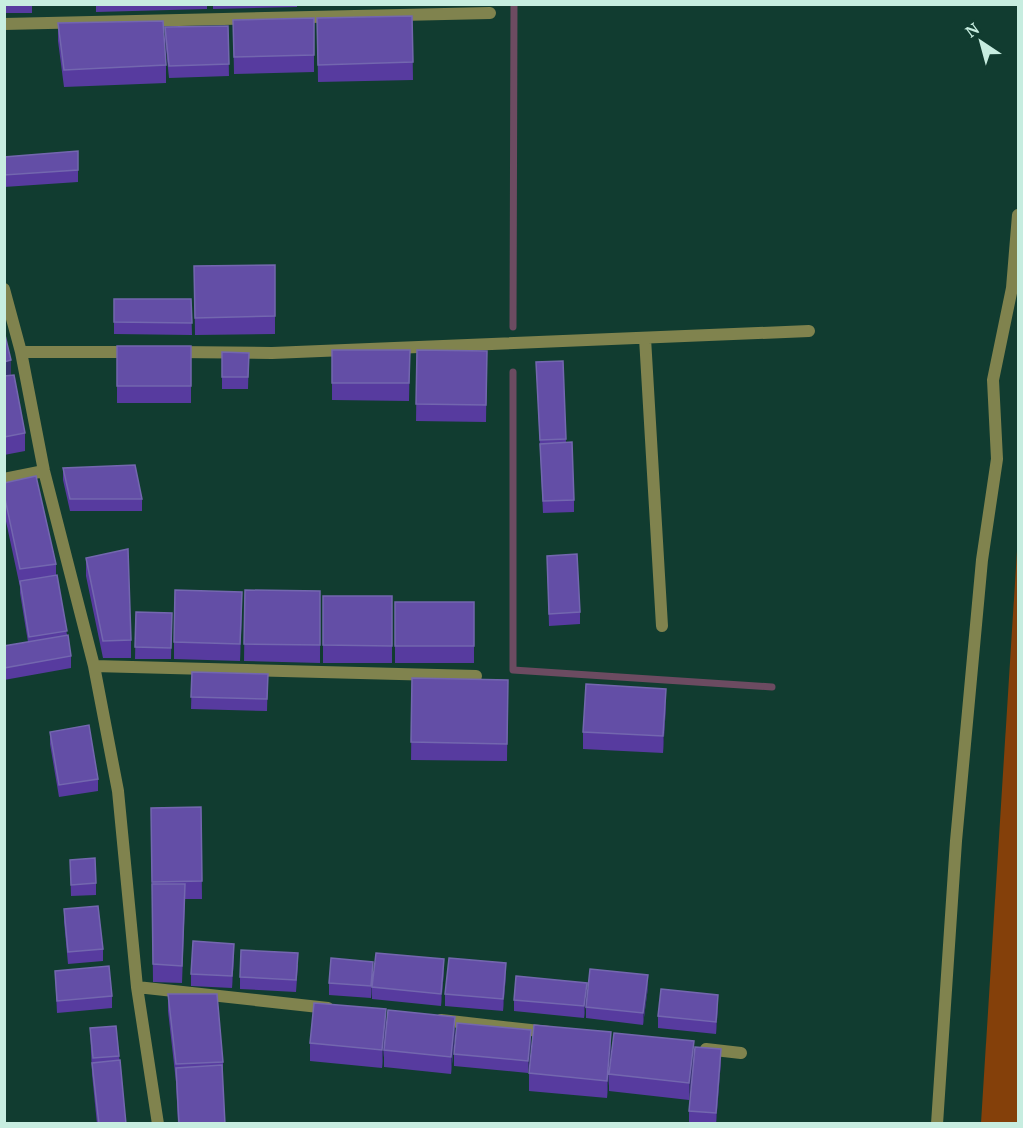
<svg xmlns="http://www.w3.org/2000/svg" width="1023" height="1128" font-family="'PT Serif',serif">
<rect width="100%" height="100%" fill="#113c30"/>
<!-- green -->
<path fill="#84400a" d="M 1018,535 L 1018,1123 L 981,1123 Z"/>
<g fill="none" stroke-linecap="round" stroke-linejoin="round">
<!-- stream -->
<path stroke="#6c4b61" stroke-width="7" d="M 513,327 L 514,4
M 513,372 L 513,670 L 772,687"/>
<!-- service -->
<path stroke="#80834e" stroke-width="12" d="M 937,1124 L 956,841 L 982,560 L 997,459 L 993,380 L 1012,288 L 1018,215"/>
<!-- minor -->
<path stroke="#80834e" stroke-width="12" d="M 4,24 L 490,13
M 4,289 L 21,352 L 44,471 L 94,666 L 118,791 L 137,987 L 158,1124
M 645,338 L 662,626
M 21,352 L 133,352
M 175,352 L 272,353 L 809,331
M 4,479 L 44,471
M 94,666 L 476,676
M 137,987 L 328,1008
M 441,1020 L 549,1032
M 706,1049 L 741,1053"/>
</g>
<!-- wall -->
<path fill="#573b9f" d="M 4,4 L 32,4 L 32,13 L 4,13 Z
M 96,4 L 207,4 L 207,9 L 96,12 Z
M 213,4 L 297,4 L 297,7 L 213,9 Z
M 412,16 L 413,80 L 318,82 L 317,18 Z
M 314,18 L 314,72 L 234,74 L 233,20 Z
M 58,23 L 166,65 L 166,83 L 64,87 L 58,41 Z
M 228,26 L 229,76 L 169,78 L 165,39 L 165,27 Z
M 78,151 L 78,182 L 4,187 L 4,157 Z
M 275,265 L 275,334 L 195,335 L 194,266 Z
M 114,299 L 191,299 L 192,335 L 114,334 Z
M 4,331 L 11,375 L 25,433 L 25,451 L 4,455 Z
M 117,346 L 191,346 L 191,403 L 117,403 Z
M 332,350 L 410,350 L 409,401 L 332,400 Z
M 417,350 L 487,351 L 486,422 L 416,421 Z
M 222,352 L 249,353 L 248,389 L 222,389 Z
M 563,361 L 566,443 L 574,500 L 574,512 L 543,513 L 536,362 Z
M 63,468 L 142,499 L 142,511 L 70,511 L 63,480 Z
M 4,483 L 56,564 L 56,576 L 71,656 L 71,668 L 4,680 L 4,646 L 28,642 L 20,593 L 20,587 L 4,512 Z
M 547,556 L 580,612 L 580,624 L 549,626 Z
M 86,558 L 131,640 L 131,658 L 103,658 L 86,576 Z
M 245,590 L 320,591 L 320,663 L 244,661 Z
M 323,596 L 392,596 L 392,663 L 323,663 Z
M 395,602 L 474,602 L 474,663 L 395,663 Z
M 242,609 L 240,661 L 174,659 L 174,642 Z
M 136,612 L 172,613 L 171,659 L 135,659 Z
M 192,672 L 268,674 L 267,711 L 191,709 Z
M 412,678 L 508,680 L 507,761 L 411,760 Z
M 666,706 L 663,753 L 583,749 L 583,732 Z
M 50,732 L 98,779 L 98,791 L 59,797 L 50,744 Z
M 201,807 L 202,899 L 185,899 L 182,983 L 153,982 L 151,808 Z
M 70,860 L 96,883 L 96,895 L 71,896 Z
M 64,909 L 103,949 L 103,961 L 68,964 L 64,921 Z
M 234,956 L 232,988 L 191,986 L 191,974 Z
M 298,965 L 296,992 L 240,989 L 240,977 Z
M 55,971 L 112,996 L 112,1008 L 57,1013 Z
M 444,971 L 441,1006 L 372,999 L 372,987 Z
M 373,974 L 371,998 L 329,995 L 329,983 Z
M 506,975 L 503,1011 L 445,1006 L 445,994 Z
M 648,987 L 643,1025 L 586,1018 L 586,1007 Z
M 168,994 L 223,1062 L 223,1080 L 222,1080 L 225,1124 L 178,1124 L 176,1082 L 168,1011 Z
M 587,995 L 584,1018 L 514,1011 L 514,1000 Z
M 718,1007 L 716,1034 L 658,1028 L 658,1016 Z
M 116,1026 L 126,1124 L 97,1124 L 92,1074 L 90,1028 Z
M 386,1027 L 382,1068 L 310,1061 L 310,1043 Z
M 455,1034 L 451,1074 L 384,1067 L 384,1050 Z
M 531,1042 L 528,1073 L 454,1066 L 454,1054 Z
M 611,1050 L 607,1098 L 529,1091 L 529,1073 Z
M 694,1059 L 689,1100 L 609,1091 L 609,1074 Z
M 721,1061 L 716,1124 L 689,1122 L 689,1111 Z"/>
<!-- shaded-wall -->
<path fill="#363470" d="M 11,360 L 11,378 L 4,379 L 4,362 Z
M 242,592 L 242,609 L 240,661 L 240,644 Z
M 666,689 L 666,706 L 663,753 L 663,736 Z
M 234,944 L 234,956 L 232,988 L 232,976 Z
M 444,959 L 444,971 L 441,1006 L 441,994 Z
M 373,962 L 373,974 L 371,998 L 371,986 Z
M 506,963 L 506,975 L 503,1011 L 503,999 Z
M 648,975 L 648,987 L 643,1025 L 643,1013 Z
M 587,983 L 587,995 L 584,1018 L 584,1006 Z
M 718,995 L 718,1007 L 716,1034 L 716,1022 Z
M 386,1009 L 386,1027 L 382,1068 L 382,1050 Z
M 455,1017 L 455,1034 L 451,1074 L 451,1057 Z
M 531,1030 L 531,1042 L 528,1073 L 528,1061 Z
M 611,1032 L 611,1050 L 607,1098 L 607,1081 Z
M 694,1041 L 694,1059 L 689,1100 L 689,1083 Z
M 721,1049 L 721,1061 L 716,1124 L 716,1113 Z"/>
<!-- building -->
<path fill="#634ea6" stroke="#7367af" stroke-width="1.5" d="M 412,16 L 413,62 L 318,65 L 317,18 Z
M 314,18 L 314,55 L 234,57 L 233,20 Z
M 163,21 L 166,65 L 64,70 L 58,23 Z
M 228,26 L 229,64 L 169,66 L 165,27 Z
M 78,151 L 78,170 L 4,175 L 4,157 Z
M 275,265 L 275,316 L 195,318 L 194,266 Z
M 114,299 L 191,299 L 192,323 L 114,322 Z
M 4,331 L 11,360 L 4,362 Z
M 117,346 L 191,346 L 191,386 L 117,386 Z
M 332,350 L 410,350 L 409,383 L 332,383 Z
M 417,350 L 487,351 L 486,405 L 416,404 Z
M 222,352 L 249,353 L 248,377 L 222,377 Z
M 563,361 L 566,439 L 540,440 L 536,362 Z
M 14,375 L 25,433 L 4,437 L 4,376 Z
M 572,442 L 574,500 L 543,501 L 540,444 Z
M 135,465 L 142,499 L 70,499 L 63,468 Z
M 36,476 L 56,564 L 20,569 L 4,494 L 4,483 Z
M 128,549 L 131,640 L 103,641 L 86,558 Z
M 577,554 L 580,612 L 549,614 L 547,556 Z
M 57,575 L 67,631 L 29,637 L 20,581 Z
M 175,590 L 242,592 L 240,644 L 174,642 Z
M 245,590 L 320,591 L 320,645 L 244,644 Z
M 323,596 L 392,596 L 392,646 L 323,645 Z
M 395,602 L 474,602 L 474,646 L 395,646 Z
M 136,612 L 172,613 L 171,648 L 135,647 Z
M 68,635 L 71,656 L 4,668 L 4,646 Z
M 192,672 L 268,674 L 267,699 L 191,697 Z
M 412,678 L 508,680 L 507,744 L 411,742 Z
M 586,684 L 666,689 L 663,736 L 583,732 Z
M 89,725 L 98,779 L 59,785 L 50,732 Z
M 201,807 L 202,881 L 152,882 L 151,808 Z
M 95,858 L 96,883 L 71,885 L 70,860 Z
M 152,884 L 185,884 L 182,966 L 153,964 Z
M 98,906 L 103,949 L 68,952 L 64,909 Z
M 193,941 L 234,944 L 232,976 L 191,974 Z
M 241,950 L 298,953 L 296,980 L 240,977 Z
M 376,953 L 444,959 L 441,994 L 372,987 Z
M 331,958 L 373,962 L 371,986 L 329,983 Z
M 449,958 L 506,963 L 503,999 L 445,994 Z
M 109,966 L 112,996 L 57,1001 L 55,971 Z
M 590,969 L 648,975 L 643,1013 L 586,1007 Z
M 516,976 L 587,983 L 584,1006 L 514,1000 Z
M 661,989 L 718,995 L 716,1022 L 658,1016 Z
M 168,994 L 217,994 L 223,1062 L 176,1064 Z
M 314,1003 L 386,1009 L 382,1050 L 310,1043 Z
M 388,1010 L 455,1017 L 451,1057 L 384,1050 Z
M 457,1023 L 531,1030 L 528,1061 L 454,1054 Z
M 534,1025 L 611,1032 L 607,1081 L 529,1073 Z
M 116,1026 L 119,1056 L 93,1058 L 90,1028 Z
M 614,1033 L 694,1041 L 689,1083 L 609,1074 Z
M 695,1047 L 721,1049 L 716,1113 L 689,1111 Z
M 120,1060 L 126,1124 L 99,1124 L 92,1063 Z
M 222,1065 L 225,1124 L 179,1124 L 176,1068 Z"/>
<!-- border -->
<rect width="1023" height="1128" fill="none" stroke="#c7ede0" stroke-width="12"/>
<!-- north arrow -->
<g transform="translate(981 42) rotate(324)" stroke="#113c30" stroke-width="4.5" paint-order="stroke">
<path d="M0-4.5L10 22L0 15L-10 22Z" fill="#c7ede0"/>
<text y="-9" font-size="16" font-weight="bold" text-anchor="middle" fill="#c7ede0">N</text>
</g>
</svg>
